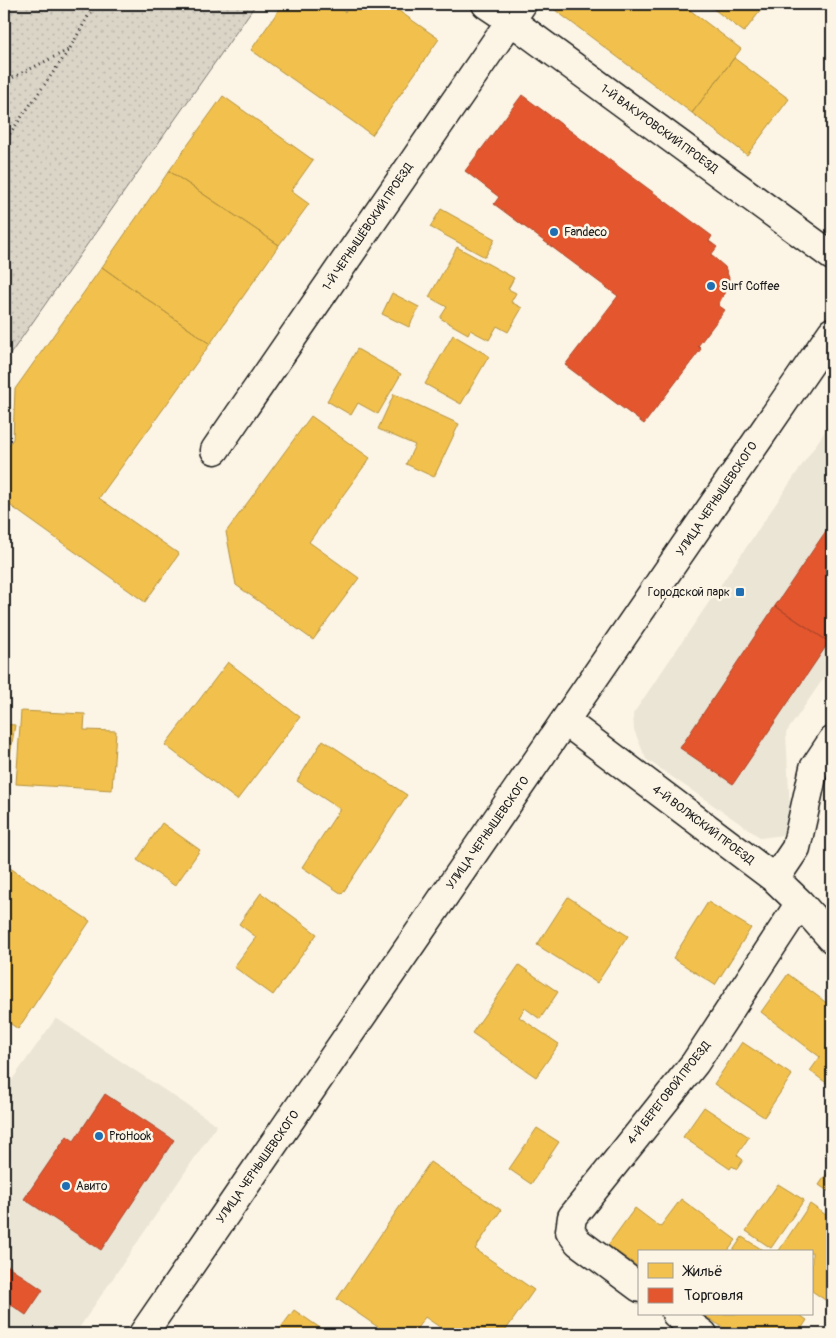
<svg xmlns="http://www.w3.org/2000/svg" width="836" height="1338" font-family="Pangolin,sans-serif">
<defs>
<pattern id="park-dots" width="8" height="8" patternUnits="userSpaceOnUse" patternTransform="scale(1.25)"><rect width="8" height="8" fill="#dbd5c8"/><path d="M2 2h.1M6 6h.1" fill="none" stroke="#bbb6ab" stroke-width="1.8" stroke-linecap="round"/></pattern>
</defs>
<rect width="100%" height="100%" fill="#fcf5e5"/>
<filter id="ink" filterUnits="userSpaceOnUse"><feTurbulence type="fractalNoise" baseFrequency=".02" numOctaves="2"/><feDisplacementMap in="SourceGraphic" scale="10" xChannelSelector="R" yChannelSelector="G"/><feConvolveMatrix kernelMatrix="1 2 1 2 8 2 1 2 1" color-interpolation-filters="sRGB"/></filter>
<g filter="url(#ink)">
<!-- built -->
<path fill="#ebe5d6" d="M 832,421 L 832,666 L 786,733 L 790,811 L 782,835 L 761,838 L 646,759 L 634,730 L 633,714 Z
M 56,1018 L 217,1125 L 75,1334 L 4,1334 L 4,1091 Z"/>
<!-- park -->
<path fill="url(#park-dots)" stroke="#7c7872" d="M 4,4 L 256,4 L 4,363 Z"/>
<!-- homes -->
<path fill="#f2c14e" stroke="#b2903f" d="M 283,4 L 333,4 L 345,12 L 351,4 L 389,4 L 439,39 L 372,135 L 251,50 Z
M 560,4 L 682,4 L 741,49 L 692,113 L 555,10 Z
M 707,4 L 761,4 L 764,6 L 744,32 Z
M 734,58 L 789,99 L 747,155 L 692,113 Z
M 223,96 L 313,160 L 291,191 L 309,204 L 279,245 L 169,171 Z
M 169,171 L 279,245 L 210,344 L 102,267 Z
M 441,209 L 495,239 L 485,257 L 430,227 Z
M 457,247 L 514,278 L 508,289 L 516,293 L 511,302 L 522,308 L 508,332 L 497,326 L 489,340 L 470,330 L 468,334 L 440,318 L 447,307 L 429,297 Z
M 102,267 L 210,344 L 99,498 L 179,554 L 145,602 L 4,501 L 4,452 L 13,439 L 15,389 Z
M 392,293 L 419,307 L 409,327 L 382,314 Z
M 453,335 L 489,356 L 461,404 L 425,384 Z
M 357,349 L 401,374 L 378,414 L 358,403 L 351,415 L 327,401 Z
M 394,394 L 459,424 L 434,477 L 406,464 L 415,445 L 378,429 Z
M 311,416 L 370,458 L 309,542 L 359,578 L 313,640 L 236,585 L 226,532 Z
M 228,662 L 300,717 L 237,800 L 165,745 Z
M 21,711 L 85,714 L 84,730 L 116,731 L 112,790 L 16,784 Z
M 4,724 L 15,725 L 5,785 L 4,785 Z
M 323,740 L 407,795 L 342,894 L 302,867 L 340,809 L 297,781 Z
M 162,823 L 200,850 L 175,886 L 137,860 Z
M 4,864 L 90,921 L 18,1029 L 4,1019 Z
M 261,893 L 317,934 L 273,995 L 234,967 L 256,937 L 239,924 Z
M 568,897 L 628,936 L 597,983 L 537,945 Z
M 708,902 L 751,928 L 715,985 L 673,958 Z
M 519,965 L 558,992 L 540,1019 L 525,1008 L 519,1017 L 559,1044 L 536,1077 L 472,1033 Z
M 788,974 L 832,1007 L 832,1087 L 810,1071 L 820,1057 L 761,1012 Z
M 742,1042 L 792,1075 L 764,1117 L 714,1084 Z
M 704,1107 L 749,1137 L 737,1155 L 743,1160 L 737,1169 L 732,1166 L 730,1169 L 683,1137 Z
M 537,1128 L 559,1142 L 531,1184 L 509,1169 Z
M 430,1162 L 501,1210 L 475,1249 L 534,1290 L 503,1334 L 450,1334 L 425,1317 L 413,1334 L 388,1334 L 337,1299 Z
M 832,1166 L 832,1194 L 819,1185 Z
M 778,1184 L 804,1200 L 771,1248 L 746,1231 Z
M 681,1199 L 736,1240 L 727,1252 L 640,1252 L 640,1268 L 608,1245 L 635,1208 L 660,1227 Z
M 810,1204 L 832,1219 L 832,1302 L 831,1304 L 812,1291 L 812,1252 L 778,1252 Z
M 742,1237 L 766,1252 L 732,1252 Z
M 294,1310 L 329,1334 L 276,1334 Z
M 702,1314 L 798,1314 L 807,1320 L 798,1334 L 733,1334 Z"/>
<!-- shops -->
<path fill="#e4572e" stroke="#a84529" d="M 522,95 L 712,236 L 709,241 L 717,247 L 711,255 L 725,267 L 729,278 L 727,288 L 718,305 L 725,310 L 698,346 L 701,349 L 644,424 L 565,365 L 618,296 L 494,204 L 499,197 L 465,171 Z
M 832,522 L 832,636 L 829,642 L 775,606 Z
M 775,606 L 829,642 L 733,784 L 680,748 Z
M 105,1094 L 174,1140 L 101,1250 L 24,1199 L 67,1136 L 74,1141 Z
M 4,1263 L 43,1290 L 26,1315 L 4,1300 Z"/>
<g fill="none" stroke-linecap="round" stroke-linejoin="round">
<defs>
<path id="street" d="M 486,4 L 510,20 L 832,256
M 215,450 L 522,4
M 565,721 L 775,879 L 800,903 L 832,939
M 775,879 L 796,848 L 814,768 L 832,741
M 640,1288 L 578,1242 L 570,1231 L 572,1217 L 695,1063 L 800,903
M 676,1314 L 703,1334"/>
<path id="primary" d="M 143,1334 L 832,332"/>
</defs>
<!-- street casing -->
<use href="#street" stroke="#1c1c1c" stroke-width="31"/>
<!-- primary casing -->
<use href="#primary" stroke="#1c1c1c" stroke-width="31"/>
<!-- path -->
<path stroke="#1c1c1c" stroke-width="3" stroke-dasharray="1 4" stroke-linecap="butt" d="M 4,82 L 68,50
M 4,142 L 69,50 L 95,4"/>
<!-- street -->
<use href="#street" stroke="#fcf5e5" stroke-width="28"/>
<!-- primary -->
<use href="#primary" stroke="#fcf5e5" stroke-width="28"/>
</g>
</g>
<!-- markers -->
<g fill="#1f6fb2" stroke="#fcf5e5" stroke-width="2">
<circle cx="554" cy="232" r="5"/>
<circle cx="711" cy="286" r="5"/>
<rect x="735" y="587" width="10" height="10" rx="2.5"/>
<circle cx="99" cy="1136" r="5"/>
<circle cx="66" cy="1186" r="5"/>
</g>
<g text-anchor="middle" dominant-baseline="central" stroke-width="5" stroke-linejoin="round" paint-order="stroke">
<!-- street labels -->
<g font-size="12" fill="#1c1c1c" stroke="#fcf5e5">
<text transform="translate(659 129) rotate(36)">1-Й ВАКУРОВСКИЙ ПРОЕЗД</text>
<text transform="translate(368 227) rotate(-56)">1-Й ЧЕРНЫШЁВСКИЙ ПРОЕЗД</text>
<text transform="translate(717 499) rotate(-56)">УЛИЦА ЧЕРНЫШЕВСКОГО</text>
<text transform="translate(703 825) rotate(37)">4-Й ВОЛЖСКИЙ ПРОЕЗД</text>
<text transform="translate(488 833) rotate(-55)">УЛИЦА ЧЕРНЫШЕВСКОГО</text>
<text transform="translate(669 1093) rotate(-52)">4-Й БЕРЕГОВОЙ ПРОЕЗД</text>
<text transform="translate(258 1167) rotate(-55)">УЛИЦА ЧЕРНЫШЕВСКОГО</text>
</g>
<!-- poi labels -->
<g font-size="12" fill="#1c1c1c" stroke="#fcf5e5" text-anchor="start">
<text x="564" y="232">Fandeco</text>
<text x="721" y="286">Surf Coffee</text>
<text x="730" y="592" text-anchor="end">Городской парк</text>
<text x="109" y="1136">ProHook</text>
<text x="76" y="1186">Авито</text>
</g>
</g>
<!-- margin -->
<rect width="836" height="1338" fill="none" stroke="#fcf5e5" stroke-width="20"/>
<rect x="10" y="10" width="816" height="1318" fill="none" stroke="#1c1c1c" stroke-width="2" filter="url(#ink)"/>
<!-- legend -->
<rect x="638" y="1250" width="175" height="65" fill="#fcf5e5" stroke="#a29e95"/>
<rect x="648" y="1263" width="25" height="15" fill="#f2c14e" stroke="#a29e95"/>
<text x="684" y="1276" font-size="15" fill="#1c1c1c">Жильё</text>
<rect x="648" y="1288" width="25" height="15" fill="#e4572e" stroke="#a29e95"/>
<text x="684" y="1300" font-size="15" fill="#1c1c1c">Торговля</text>
</svg>
